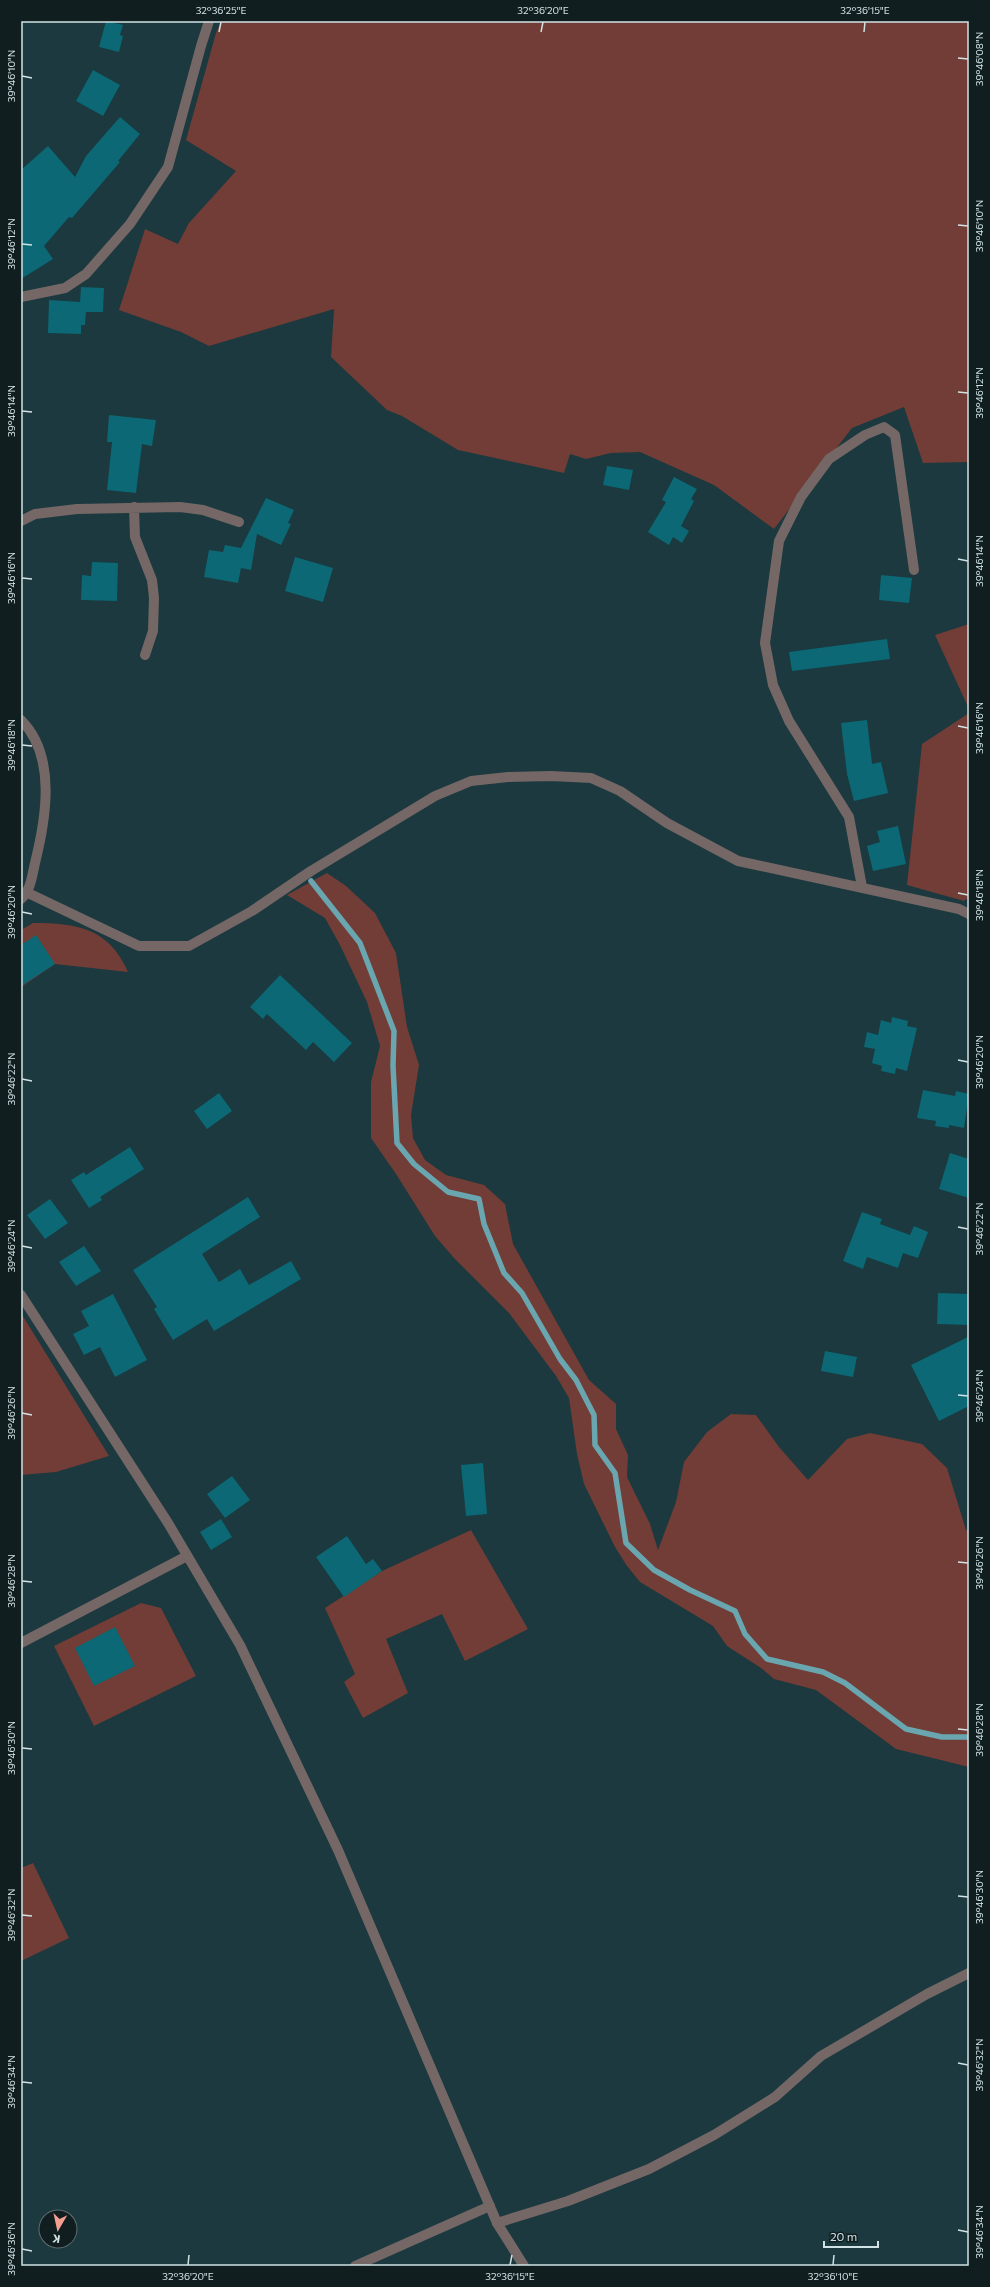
<svg xmlns="http://www.w3.org/2000/svg" width="990" height="2287" font-family="Commissioner,sans-serif">
<rect width="100%" height="100%" fill="#1b393e"/>
<!-- green -->
<path fill="#713d36" d="M 221,21 L 969,21 L 969,462 L 923,463 L 904,407 L 852,428 L 774,529 L 714,485 L 640,452 L 611,453 L 586,459 L 570,454 L 564,473 L 458,450 L 402,416 L 387,410 L 331,357 L 334,309 L 209,346 L 181,332 L 119,310 L 145,229 L 178,244 L 189,223 L 236,171 L 186,140 L 216,33 Z
M 969,624 L 969,709 L 935,635 Z
M 969,713 L 969,897 L 964,901 L 907,885 L 922,744 Z
M 327,873 L 346,886 L 375,913 L 396,953 L 407,1027 L 419,1065 L 411,1115 L 413,1138 L 425,1160 L 446,1175 L 484,1185 L 505,1204 L 513,1244 L 589,1380 L 616,1404 L 616,1429 L 628,1455 L 627,1477 L 650,1524 L 658,1550 L 676,1502 L 684,1462 L 707,1432 L 731,1414 L 756,1415 L 779,1447 L 808,1480 L 847,1439 L 870,1433 L 922,1444 L 947,1468 L 966,1530 L 969,1531 L 969,1767 L 896,1749 L 816,1690 L 774,1679 L 761,1668 L 727,1646 L 713,1626 L 640,1582 L 627,1566 L 615,1547 L 584,1484 L 577,1454 L 569,1398 L 556,1376 L 509,1313 L 454,1258 L 435,1236 L 396,1174 L 371,1138 L 371,1082 L 380,1046 L 367,1002 L 340,945 L 325,918 L 287,895 Z
M 33,923 C 77,923 109,928 128,972 L 55,964 L 21,987 L 21,930 Z
M 21,1313 L 109,1456 L 56,1472 L 21,1475 Z
M 471,1530 L 528,1629 L 465,1661 L 442,1614 L 386,1639 L 408,1693 L 363,1718 L 344,1682 L 355,1674 L 325,1608 L 382,1571 Z
M 141,1603 L 161,1608 L 196,1676 L 94,1726 L 54,1646 Z
M 33,1863 L 69,1938 L 21,1961 L 21,1868 Z"/>
<g fill="none" stroke-linecap="round" stroke-linejoin="round">
<!-- stream -->
<path stroke="#69a6b0" stroke-width="5.5" d="M 311,881 L 360,943 L 394,1031 L 393,1066 L 397,1143 L 414,1164 L 448,1192 L 479,1199 L 484,1224 L 504,1273 L 522,1293 L 560,1359 L 576,1380 L 594,1415 L 595,1445 L 615,1473 L 626,1543 L 654,1570 L 690,1590 L 735,1611 L 745,1634 L 767,1659 L 823,1672 L 845,1683 L 906,1729 L 942,1737 L 969,1737"/>
</g>
<!-- building -->
<path fill="#0b6874" d="M 106,21 L 123,25 L 120,35 L 123,36 L 119,52 L 99,47 Z
M 93,70 L 120,85 L 103,116 L 76,101 Z
M 120,117 L 140,134 L 118,161 L 120,162 L 72,218 L 69,217 L 44,246 L 53,259 L 21,279 L 21,170 L 48,146 L 75,177 L 86,156 Z
M 81,287 L 104,288 L 103,312 L 86,312 L 85,325 L 81,325 L 81,334 L 48,333 L 49,300 L 80,302 Z
M 109,415 L 156,420 L 152,446 L 142,444 L 136,493 L 107,490 L 112,442 L 107,442 Z
M 607,466 L 633,470 L 629,490 L 603,485 Z
M 674,477 L 697,489 L 691,499 L 694,501 L 681,526 L 689,531 L 682,543 L 673,537 L 669,545 L 648,532 L 666,502 L 662,500 Z
M 266,498 L 294,510 L 288,523 L 291,524 L 281,545 L 257,534 L 251,570 L 241,568 L 238,583 L 204,577 L 209,550 L 223,552 L 225,545 L 241,548 Z
M 295,557 L 333,568 L 323,602 L 285,591 Z
M 92,562 L 118,563 L 117,601 L 81,600 L 82,575 L 91,576 Z
M 881,575 L 912,578 L 909,603 L 879,600 Z
M 887,639 L 890,659 L 792,671 L 789,652 Z
M 867,720 L 872,764 L 881,762 L 888,793 L 854,801 L 847,774 L 841,723 Z
M 898,826 L 906,864 L 873,871 L 867,846 L 880,842 L 877,831 Z
M 36,935 L 55,964 L 21,986 L 21,945 Z
M 280,975 L 352,1043 L 334,1062 L 313,1042 L 306,1050 L 267,1014 L 263,1019 L 250,1007 Z
M 892,1017 L 908,1021 L 907,1026 L 917,1028 L 907,1071 L 896,1068 L 895,1074 L 881,1071 L 882,1066 L 872,1063 L 875,1049 L 864,1047 L 867,1032 L 878,1035 L 881,1020 L 891,1023 Z
M 923,1090 L 955,1096 L 956,1091 L 969,1094 L 964,1128 L 949,1125 L 949,1128 L 935,1126 L 936,1121 L 917,1118 Z
M 219,1093 L 232,1111 L 207,1129 L 194,1111 Z
M 130,1147 L 144,1169 L 100,1197 L 102,1200 L 89,1208 L 71,1180 L 84,1172 L 86,1175 Z
M 950,1153 L 969,1159 L 969,1198 L 939,1189 Z
M 248,1197 L 260,1217 L 202,1254 L 219,1282 L 240,1269 L 249,1285 L 291,1261 L 301,1279 L 214,1331 L 207,1319 L 173,1340 L 154,1309 L 157,1307 L 133,1270 Z
M 50,1199 L 68,1223 L 45,1239 L 27,1215 Z
M 862,1212 L 882,1219 L 880,1224 L 910,1235 L 914,1226 L 928,1232 L 918,1258 L 903,1253 L 898,1268 L 867,1257 L 863,1269 L 843,1261 Z
M 84,1246 L 101,1271 L 76,1286 L 59,1262 Z
M 938,1293 L 969,1294 L 969,1325 L 937,1324 Z
M 113,1294 L 147,1360 L 115,1377 L 100,1347 L 84,1355 L 73,1334 L 89,1326 L 81,1311 Z
M 968,1337 L 969,1406 L 939,1421 L 911,1365 Z
M 825,1351 L 857,1357 L 853,1377 L 821,1371 Z
M 483,1463 L 487,1514 L 466,1516 L 461,1465 Z
M 232,1476 L 250,1500 L 225,1518 L 207,1494 Z
M 221,1519 L 232,1537 L 211,1550 L 200,1532 Z
M 347,1536 L 366,1564 L 373,1559 L 382,1571 L 344,1597 L 316,1557 Z
M 115,1627 L 135,1666 L 94,1686 L 75,1648 Z"/>
<g fill="none" stroke-linecap="round" stroke-linejoin="round">
<!-- minor -->
<path stroke="#746765" stroke-width="10" d="M 134,507 L 135,537 L 152,580 L 154,598 L 153,631 L 145,655
M 21,521 L 35,514 L 77,509 L 180,507 L 203,510 L 239,522
M 21,720 C 57,756 46,819 35,863 C 32,876 31,890 21,899
M 862,887 L 849,817 L 789,721 L 773,685 L 765,643 L 779,541 L 801,497 L 829,459 L 865,435 L 884,427 L 895,435 L 914,570
M 28,893 L 139,946 L 189,946 L 252,911 L 311,871 L 435,796 L 471,781 L 508,777 L 551,776 L 591,778 L 620,791 L 667,823 L 738,861 L 959,909 L 969,914
M 21,1643 L 187,1556
M 497,2223 L 568,2201 L 649,2169 L 714,2135 L 775,2097 L 821,2056 L 927,1994 L 969,1973
M 355,2266 L 490,2206"/>
<!-- tertiary -->
<path stroke="#746765" stroke-width="10" d="M 21,297 L 65,288 L 86,274 L 130,224 L 168,167 L 201,46 L 209,21
M 21,1295 L 168,1523 L 240,1645 L 338,1850 L 497,2223 L 524,2266"/>
</g>
<!-- ticks -->
<path fill="none" stroke="#d1e2e5" stroke-width="1.5" d="M 219,32 L 221,22M 541,32 L 543,22M 864,32 L 865,22M 958,58 L 968,59M 22,76 L 32,78M 958,225 L 968,226M 22,244 L 32,245M 958,392 L 968,393M 22,411 L 32,412M 958,559 L 968,561M 22,578 L 32,579M 958,726 L 968,728M 22,745 L 32,746M 958,893 L 968,895M 22,912 L 32,914M 958,1060 L 968,1062M 22,1079 L 32,1081M 958,1227 L 968,1229M 22,1246 L 32,1248M 958,1395 L 968,1396M 22,1413 L 32,1415M 958,1562 L 968,1563M 22,1581 L 32,1582M 958,1729 L 968,1730M 22,1748 L 32,1749M 958,1896 L 968,1897M 22,1915 L 32,1916M 958,2063 L 968,2065M 22,2082 L 32,2083M 958,2230 L 968,2232M 22,2249 L 32,2251M 188,2265 L 189,2255M 510,2265 L 512,2255M 833,2265 L 834,2255"/>
<!-- border -->
<rect width="990" height="2287" fill="none" stroke="#111e20" stroke-width="44"/>
<!-- north arrow -->
<g transform="translate(58 2229) rotate(189)"><circle r="19" fill="#111e20" stroke="#5e6c6f"/>
<path d="M0-3L7 15L0 10L-7 15Z" fill="#f59d90"/>
<text y="-6" font-size="11" font-weight="bold" text-anchor="middle" fill="#d1e2e5">K</text>
</g>
<!-- scale -->
<path d="M824 2241v6h54v-6" fill="none" stroke="#d1e2e5" stroke-width="2"/>
<text x="830" y="2241" font-size="12" fill="#d1e2e5" stroke="#111e20" stroke-width="3" paint-order="stroke">20 m</text>
<rect x="22" y="22" width="946" height="2243" fill="none" stroke="#d1e2e5" stroke-width="1.5"/>
<g font-size="10" text-anchor="middle" fill="#d1e2e5">
<text x="221" y="14">32°36'25"E</text>
<text x="543" y="14">32°36'20"E</text>
<text x="865" y="14">32°36'15"E</text>
<text transform="translate(979 59) rotate(-90)" y="4">39°46'08"N</text>
<text transform="translate(11 76) rotate(-90)" y="4">39°46'10"N</text>
<text transform="translate(979 226) rotate(-90)" y="4">39°46'10"N</text>
<text transform="translate(11 244) rotate(-90)" y="4">39°46'12"N</text>
<text transform="translate(979 393) rotate(-90)" y="4">39°46'12"N</text>
<text transform="translate(11 411) rotate(-90)" y="4">39°46'14"N</text>
<text transform="translate(979 561) rotate(-90)" y="4">39°46'14"N</text>
<text transform="translate(11 578) rotate(-90)" y="4">39°46'16"N</text>
<text transform="translate(979 728) rotate(-90)" y="4">39°46'16"N</text>
<text transform="translate(11 745) rotate(-90)" y="4">39°46'18"N</text>
<text transform="translate(979 895) rotate(-90)" y="4">39°46'18"N</text>
<text transform="translate(11 912) rotate(-90)" y="4">39°46'20"N</text>
<text transform="translate(979 1062) rotate(-90)" y="4">39°46'20"N</text>
<text transform="translate(11 1079) rotate(-90)" y="4">39°46'22"N</text>
<text transform="translate(979 1229) rotate(-90)" y="4">39°46'22"N</text>
<text transform="translate(11 1246) rotate(-90)" y="4">39°46'24"N</text>
<text transform="translate(979 1396) rotate(-90)" y="4">39°46'24"N</text>
<text transform="translate(11 1413) rotate(-90)" y="4">39°46'26"N</text>
<text transform="translate(979 1563) rotate(-90)" y="4">39°46'26"N</text>
<text transform="translate(11 1581) rotate(-90)" y="4">39°46'28"N</text>
<text transform="translate(979 1730) rotate(-90)" y="4">39°46'28"N</text>
<text transform="translate(11 1748) rotate(-90)" y="4">39°46'30"N</text>
<text transform="translate(979 1897) rotate(-90)" y="4">39°46'30"N</text>
<text transform="translate(11 1915) rotate(-90)" y="4">39°46'32"N</text>
<text transform="translate(979 2065) rotate(-90)" y="4">39°46'32"N</text>
<text transform="translate(11 2082) rotate(-90)" y="4">39°46'34"N</text>
<text transform="translate(979 2232) rotate(-90)" y="4">39°46'34"N</text>
<text transform="translate(11 2249) rotate(-90)" y="4">39°46'36"N</text>
<text x="188" y="2280">32°36'20"E</text>
<text x="510" y="2280">32°36'15"E</text>
<text x="833" y="2280">32°36'10"E</text>
</g>
</svg>
